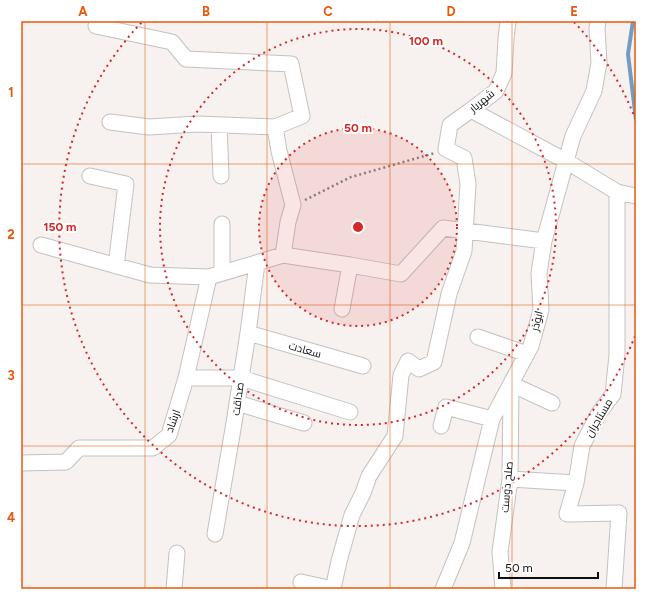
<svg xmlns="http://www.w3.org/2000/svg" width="657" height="610" font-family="Figtree,Cairo,sans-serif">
<rect width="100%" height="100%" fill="#f7f2ef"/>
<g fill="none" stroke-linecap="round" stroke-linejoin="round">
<!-- stream -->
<path stroke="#739dc0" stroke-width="4" d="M 633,21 L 628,54 L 636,120"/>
<defs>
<path id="minor" d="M 97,21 L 96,26 L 172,42 L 186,59 L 291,64 L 302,116 L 275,127 L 279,151 L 293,205 L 288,222 L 283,255
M 471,110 L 566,161 L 617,192 L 636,196
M 110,122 L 149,127 L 197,124 L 275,127
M 219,125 L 221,176
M 90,176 L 126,184 L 116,266
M 41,245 L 150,275 L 209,277 L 283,255 L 350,265 L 401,274 L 443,228 L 544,241
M 222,273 L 222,224
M 342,309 L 350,265
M 248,333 L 363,366
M 478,337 L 527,354
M 186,378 L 241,378 L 350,412
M 511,384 L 552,403
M 237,403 L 304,423
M 441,426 L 446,407 L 492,419
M 21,463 L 66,462 L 79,448 L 153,448 L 169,435 L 186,378 L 209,277
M 510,479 L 576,483
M 215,534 L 234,423 L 248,333 L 257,263
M 301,582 L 333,589
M 174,589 L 177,553
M 333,589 L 339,561 L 352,515 L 363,493 L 369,476 L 395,436 L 401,375 L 408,361 L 419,369 L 434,362 L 449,294 L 464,251 L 468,184 L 464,158 L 446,149 L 450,125 L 471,110 L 496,91 L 504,73 L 506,39 L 508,21
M 443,589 L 462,543 L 492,419 L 531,346 L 541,310 L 539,273 L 544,241 L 573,136 L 594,91 L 599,63 L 597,28 L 598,21
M 503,589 L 500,552 L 510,479 L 511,387
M 614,589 L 619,513 L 567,514 L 576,483 L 582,446 L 599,413 L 613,394 L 617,355 L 617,192"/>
</defs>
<!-- minor casing -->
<use href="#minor" stroke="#c6c1bf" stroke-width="17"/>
<!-- path -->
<path stroke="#888583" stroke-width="2.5" stroke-dasharray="2 3" stroke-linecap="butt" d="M 305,200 L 351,177 L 435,153"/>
<!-- minor -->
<use href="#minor" stroke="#fff" stroke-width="15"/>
</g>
<!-- grid -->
<path fill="none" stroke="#e8590c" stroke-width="1" stroke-opacity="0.55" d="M 145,21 L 145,589M 267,21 L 267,589M 390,21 L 390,589M 512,21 L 512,589M 21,164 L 636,164M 21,305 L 636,305M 21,446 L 636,446"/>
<!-- distance rings -->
<circle cx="358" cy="227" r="99" fill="#d62828" fill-opacity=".12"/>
<g fill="none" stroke="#d62828" stroke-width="2" stroke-dasharray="2 4">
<circle cx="358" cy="227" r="99"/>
<circle cx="358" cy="227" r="198"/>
<path d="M635 336A298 298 0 1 1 142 22M574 22A298 298 0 0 1 635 118"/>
</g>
<g text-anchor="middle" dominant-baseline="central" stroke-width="4" stroke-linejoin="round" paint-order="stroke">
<!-- street labels -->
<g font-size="11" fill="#0f0d0d" stroke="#fff">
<text transform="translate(482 101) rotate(-39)">شهریار</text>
<text transform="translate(537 321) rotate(-77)">ابوذر</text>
<text transform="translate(305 350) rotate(16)">سعادت</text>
<text transform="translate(238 399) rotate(-82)">صداقت</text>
<text transform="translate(599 418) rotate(-59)">مستاجران</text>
<text transform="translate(173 421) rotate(-70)">ارشاد</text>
<text transform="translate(507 487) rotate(-85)">صلح دوست</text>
</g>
</g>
<circle cx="358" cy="227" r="6" fill="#d62828" stroke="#fff" stroke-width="2"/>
<g font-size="12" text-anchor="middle" font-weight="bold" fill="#d62828" stroke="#fff" stroke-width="4" stroke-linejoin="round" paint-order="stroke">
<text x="426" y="45">100 m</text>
<text x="358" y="132">50 m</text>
<text x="60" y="231">150 m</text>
</g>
<!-- border -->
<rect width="657" height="610" fill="none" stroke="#ffffff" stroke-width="44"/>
<!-- scale -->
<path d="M499 572v6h99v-6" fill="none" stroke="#0f0d0d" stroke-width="2"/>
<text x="505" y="572" font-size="12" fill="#0f0d0d" stroke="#ffffff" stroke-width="3" paint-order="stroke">50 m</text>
<rect x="22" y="22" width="613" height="566" fill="none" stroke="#e8590c" stroke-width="1.5"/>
<g font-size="13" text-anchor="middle" font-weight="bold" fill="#e8590c">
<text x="83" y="16">A</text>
<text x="206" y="16">B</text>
<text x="328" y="16">C</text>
<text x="451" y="16">D</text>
<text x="574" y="16">E</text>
<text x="11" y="97">1</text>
<text x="11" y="239">2</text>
<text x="11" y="380">3</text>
<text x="11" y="522">4</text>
</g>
</svg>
